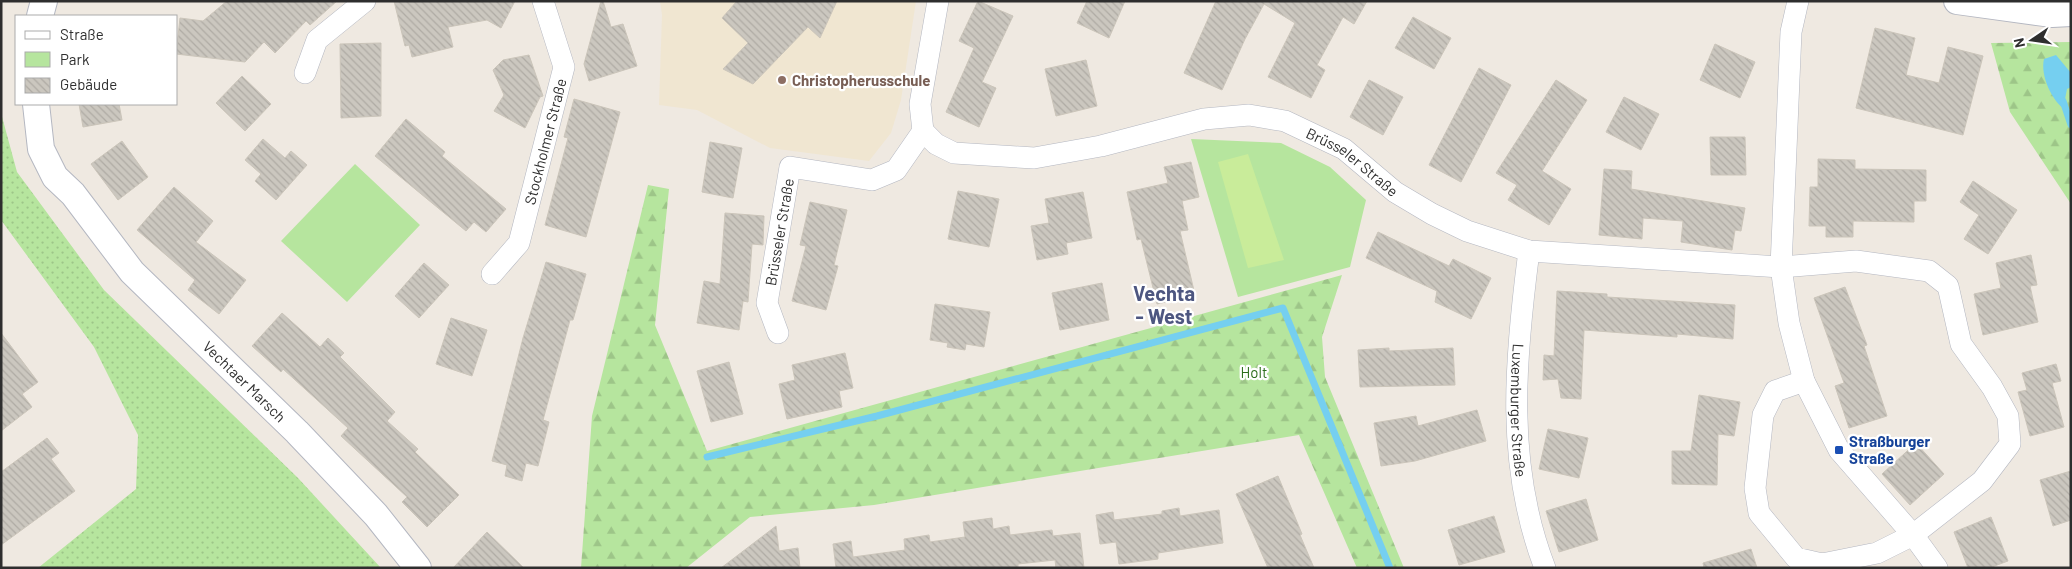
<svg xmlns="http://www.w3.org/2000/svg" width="2072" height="569" font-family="Barlow,sans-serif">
<defs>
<pattern id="grass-dots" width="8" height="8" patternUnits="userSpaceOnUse" patternTransform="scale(1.25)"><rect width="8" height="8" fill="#b6e59e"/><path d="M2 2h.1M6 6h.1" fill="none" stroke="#9dc588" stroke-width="1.8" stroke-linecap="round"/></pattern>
<pattern id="forest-firs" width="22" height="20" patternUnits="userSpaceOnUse" patternTransform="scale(1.25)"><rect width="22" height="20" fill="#b6e59e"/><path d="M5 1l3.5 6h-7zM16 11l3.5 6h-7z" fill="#9dc588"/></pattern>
<pattern id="building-back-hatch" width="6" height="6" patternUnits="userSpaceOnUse" patternTransform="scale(1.25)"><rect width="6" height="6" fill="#cbc7bf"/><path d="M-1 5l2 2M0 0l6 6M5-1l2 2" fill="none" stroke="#afaba4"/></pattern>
</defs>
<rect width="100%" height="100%" fill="#efe9e1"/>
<!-- education -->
<path fill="#f0e6d1" d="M 660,1 L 916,1 L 901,100 L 891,133 L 869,161 L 770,148 L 697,110 L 659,105 L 662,15 Z"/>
<!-- grass -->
<path fill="url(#grass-dots)" d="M 1,113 L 17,172 L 104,290 L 298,478 L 381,568 L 38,568 L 136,489 L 138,435 L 94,347 L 1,220 Z"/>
<!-- forest -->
<path fill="url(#forest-firs)" d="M 2071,42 L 2071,204 L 2010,112 L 1991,43 Z
M 648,185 L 669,189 L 655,325 L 707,451 L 1342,275 L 1322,337 L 1325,377 L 1404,568 L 1357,568 L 1299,435 L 874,505 L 750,517 L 686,568 L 581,568 L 592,416 Z"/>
<!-- park -->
<path fill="#b6e59e" d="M 1191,139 L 1281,143 L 1330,167 L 1366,200 L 1350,267 L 1238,297 Z
M 355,164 L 420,225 L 347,302 L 281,241 Z"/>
<!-- pitch -->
<path fill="#c9ec9a" d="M 1248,154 L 1284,260 L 1248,268 L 1218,162 Z"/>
<!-- water -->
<path fill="#75cff0" d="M 2056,55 L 2071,73 L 2071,87 L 2067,89 L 2065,99 L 2066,110 C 2052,102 2040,75 2044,59 Z"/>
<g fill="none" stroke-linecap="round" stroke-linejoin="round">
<!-- stream -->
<path stroke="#75cff0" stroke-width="7" d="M 2063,101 L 2071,125
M 707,457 L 877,416 L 1283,308 L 1390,568"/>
</g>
<!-- building -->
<path fill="url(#building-back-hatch)" stroke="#cbc5ba" d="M 227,1 L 337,1 L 310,25 L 306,21 L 275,53 L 264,42 L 245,62 L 176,54 L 180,18 L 203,21 Z
M 394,1 L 515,1 L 501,28 L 487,20 L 448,27 L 453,47 L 412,57 L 409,45 L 405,46 Z
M 601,1 L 603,1 L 611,27 L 623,24 L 637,66 L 589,81 L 584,64 Z
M 737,1 L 837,1 L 820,38 L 808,27 L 753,84 L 723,69 L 748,43 L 722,18 Z
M 978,1 L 1013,16 L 982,82 L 996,88 L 979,127 L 946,112 L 974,48 L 959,41 Z
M 1087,1 L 1125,1 L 1109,38 L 1077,23 Z
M 1216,1 L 1367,1 L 1354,24 L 1343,17 L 1317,65 L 1325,70 L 1311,98 L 1268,77 L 1295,23 L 1264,4 L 1245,39 L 1222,90 L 1184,73 Z
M 1413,17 L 1451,38 L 1434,69 L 1395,48 Z
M 1875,28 L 1915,38 L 1906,75 L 1939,83 L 1948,47 L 1983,56 L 1963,135 L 1856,108 Z
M 381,43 L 381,116 L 341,118 L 340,44 Z
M 1715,44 L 1755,62 L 1740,98 L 1700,80 Z
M 529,55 L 543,96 L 540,97 L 525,128 L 494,111 L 504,95 L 493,70 L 503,60 Z
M 1086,60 L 1097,106 L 1056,116 L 1045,69 Z
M 1479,68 L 1511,85 L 1461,182 L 1429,165 Z
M 242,76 L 271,104 L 245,131 L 216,103 Z
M 1369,80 L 1403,97 L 1383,135 L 1350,117 Z
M 1556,80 L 1587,100 L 1542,171 L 1571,189 L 1549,225 L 1508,200 L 1517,185 L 1496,173 Z
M 1624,97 L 1659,114 L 1641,150 L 1606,132 Z
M 574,99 L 620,112 L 586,237 L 545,225 L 568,138 L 564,137 Z
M 79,104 L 119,104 L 122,120 L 83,127 Z
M 406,119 L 445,152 L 442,156 L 506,209 L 486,232 L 474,222 L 466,231 L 375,156 Z
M 1710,137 L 1745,137 L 1746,175 L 1711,175 Z
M 263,139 L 285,158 L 291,151 L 307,165 L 276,200 L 255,181 L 261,174 L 245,160 Z
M 122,141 L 148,177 L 118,200 L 91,164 Z
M 710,142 L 742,148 L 733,198 L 702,192 Z
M 1818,159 L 1855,160 L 1855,169 L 1926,170 L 1926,201 L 1914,201 L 1914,222 L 1853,221 L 1853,237 L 1826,237 L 1826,226 L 1809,226 L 1810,187 L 1818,187 Z
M 1191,162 L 1199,197 L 1182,201 L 1188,230 L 1180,231 L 1195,295 L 1157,304 L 1141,239 L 1137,240 L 1127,192 L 1168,183 L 1164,167 Z
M 1604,169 L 1632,171 L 1631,189 L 1745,208 L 1741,231 L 1735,230 L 1732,250 L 1681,242 L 1683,221 L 1643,218 L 1642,239 L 1599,235 Z
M 1973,181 L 2017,210 L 1988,254 L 1964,239 L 1979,215 L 1960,202 Z
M 174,187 L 213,221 L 196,242 L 246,280 L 219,314 L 188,290 L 195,280 L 137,230 Z
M 958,191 L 999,199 L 989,247 L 948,239 Z
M 1083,192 L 1092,238 L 1066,243 L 1068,254 L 1037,260 L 1031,226 L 1049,223 L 1045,199 Z
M 810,202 L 847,210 L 834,265 L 838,266 L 826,310 L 792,301 L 806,246 L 800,245 Z
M 725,213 L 764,216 L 763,245 L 752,244 L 748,302 L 743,301 L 739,330 L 697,323 L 704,281 L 720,284 Z
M 1378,232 L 1449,266 L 1453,259 L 1491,278 L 1471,319 L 1435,302 L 1437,291 L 1366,258 Z
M 2031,255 L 2037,285 L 2030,286 L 2038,322 L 1983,335 L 1974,294 L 2001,288 L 1996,263 Z
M 546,262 L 586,274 L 573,320 L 570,320 L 543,420 L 549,422 L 538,466 L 526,463 L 522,481 L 505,476 L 507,465 L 492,461 L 523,338 Z
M 424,263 L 449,285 L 419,318 L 395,296 Z
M 1102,283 L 1109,320 L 1060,330 L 1052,293 Z
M 1845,287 L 1867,345 L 1864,346 L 1887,416 L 1849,428 L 1835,386 L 1844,383 L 1814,298 Z
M 1557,291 L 1607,294 L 1607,297 L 1735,305 L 1733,339 L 1677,334 L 1677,337 L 1584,330 L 1581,399 L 1561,398 L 1558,379 L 1543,380 L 1544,355 L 1554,356 Z
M 935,304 L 990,312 L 984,347 L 966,344 L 965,350 L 947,347 L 948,343 L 930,340 Z
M 282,313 L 320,347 L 328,338 L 344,353 L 340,357 L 395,412 L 387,421 L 418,449 L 415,452 L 459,495 L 427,527 L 402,502 L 407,497 L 341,436 L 348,428 L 283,369 L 281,372 L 252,346 Z
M 451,318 L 487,330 L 472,376 L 436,364 Z
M 1,333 L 38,382 L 22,394 L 32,407 L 1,431 Z
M 1389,348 L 1389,351 L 1453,348 L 1455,385 L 1360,387 L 1358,350 Z
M 845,353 L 853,388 L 839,391 L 842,407 L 787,419 L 779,384 L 795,380 L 792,365 Z
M 729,362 L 743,414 L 711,422 L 697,371 Z
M 2056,364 L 2061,381 L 2052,383 L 2064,427 L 2030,436 L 2018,392 L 2027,390 L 2022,373 Z
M 1699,395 L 1740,402 L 1734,436 L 1718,434 L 1717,485 L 1672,484 L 1672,451 L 1691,451 Z
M 1477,410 L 1486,441 L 1415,461 L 1381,466 L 1374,423 L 1416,416 L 1418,426 Z
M 1548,429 L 1588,438 L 1579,478 L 1539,469 Z
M 47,438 L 59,453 L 51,459 L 75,491 L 1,545 L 1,472 Z
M 1916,443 L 1944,474 L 1910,505 L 1882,474 Z
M 2071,471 L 2071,520 L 2053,526 L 2040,480 Z
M 1278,476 L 1302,534 L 1300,535 L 1314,568 L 1268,568 L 1236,494 Z
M 1586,499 L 1598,540 L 1559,552 L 1546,511 Z
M 1179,508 L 1180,516 L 1219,510 L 1223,543 L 1158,553 L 1158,559 L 1119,564 L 1116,542 L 1100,544 L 1096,515 L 1113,512 L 1114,520 L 1162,514 L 1162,511 Z
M 1494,516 L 1505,552 L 1459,565 L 1448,530 Z
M 1991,517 L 2008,561 L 1989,568 L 1968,568 L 1954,532 Z
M 992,518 L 993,529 L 1009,526 L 1010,535 L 1052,530 L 1053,536 L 1080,533 L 1084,568 L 1056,568 L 1055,560 L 1018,564 L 1018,568 L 836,568 L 833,544 L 851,541 L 853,557 L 905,550 L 904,539 L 929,535 L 930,542 L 965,537 L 963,522 Z
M 776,526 L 779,551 L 798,548 L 800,568 L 721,568 Z
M 487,532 L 524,568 L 453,568 Z
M 1751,549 L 1757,568 L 1704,568 L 1703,563 Z"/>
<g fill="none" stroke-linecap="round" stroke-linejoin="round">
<defs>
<g id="minor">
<path d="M 1798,1 L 1791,32 L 1781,267 L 1789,323 L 1804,381 L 1839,450 L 1913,535 L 1937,568"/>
<path d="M 305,73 L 317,40 L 365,1"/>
<path id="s1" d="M 923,131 L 936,144 L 954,153 L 1034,158 L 1101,146 L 1204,119 L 1249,115 L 1285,121 L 1344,149 L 1395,192 L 1432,214 L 1467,231 L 1529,251 L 1781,267 L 1856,261 L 1929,271 L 1948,286 L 1961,344 L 1992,387 L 2008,416 L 2010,444 L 1982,481 L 1913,535 L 1877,553 L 1822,564 L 1796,558 L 1759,513 L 1755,488 L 1763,415 L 1775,391 L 1804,381"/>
<path id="s2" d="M 1529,251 C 1515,358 1505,465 1545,568"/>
<path id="s3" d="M 492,274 L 519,243 L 564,67 L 543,1"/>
<path id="s4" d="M 778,333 L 767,303 L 790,167 L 872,180 L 896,170 L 923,131 L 920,104 L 938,1"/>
</g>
<g id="tertiary">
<path d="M 1957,1 L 2052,14 L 2071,13"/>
<path d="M 40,16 L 44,1"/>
<path id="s5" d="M 36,104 L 41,149 L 55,177 L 73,194 L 132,272 L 297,432 L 376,515 L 418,568"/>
</g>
</defs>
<!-- minor casing -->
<use href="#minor" stroke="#b4b7c1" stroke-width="22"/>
<!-- tertiary casing -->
<use href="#tertiary" stroke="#b4b7c1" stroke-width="28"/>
<!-- minor -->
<use href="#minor" stroke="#fff" stroke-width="21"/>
<!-- tertiary -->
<use href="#tertiary" stroke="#fff" stroke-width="26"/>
</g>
<!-- markers -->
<circle fill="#8d6e63" stroke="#fff" stroke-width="2" cx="782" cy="80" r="5"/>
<rect fill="#1a4fb4" stroke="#fff" stroke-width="2" x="1834" y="445" width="10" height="10" rx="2.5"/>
<g text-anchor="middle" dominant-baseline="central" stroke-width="4.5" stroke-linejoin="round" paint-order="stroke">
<!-- education labels -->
<g font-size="15" font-weight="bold" fill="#785e54" stroke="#fff" text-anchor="start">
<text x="792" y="80">Christopherusschule</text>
</g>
<!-- street labels -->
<g font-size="15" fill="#2e2e2e" stroke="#fff">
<text stroke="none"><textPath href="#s3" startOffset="146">Stockholmer Straße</textPath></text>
<text stroke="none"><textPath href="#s1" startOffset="454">Brüsseler Straße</textPath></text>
<text stroke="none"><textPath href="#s4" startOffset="104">Brüsseler Straße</textPath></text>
<text stroke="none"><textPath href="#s5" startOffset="356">Vechtaer Marsch</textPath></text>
<text stroke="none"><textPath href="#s2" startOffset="160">Luxemburger Straße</textPath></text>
</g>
<!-- park labels -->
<g font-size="15" fill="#2c6e1b" stroke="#fff">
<text x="1254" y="372">Holt</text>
</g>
<!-- transit labels -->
<g font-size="15" font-weight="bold" fill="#164399" stroke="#fff" text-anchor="start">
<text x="1849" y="441">Straßburger<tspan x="1849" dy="17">Straße</tspan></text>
</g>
<!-- district labels -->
<g font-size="20" font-weight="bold" fill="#4d5680" stroke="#fff">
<text x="1164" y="293">Vechta<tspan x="1164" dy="23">- West</tspan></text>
</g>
</g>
<!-- border -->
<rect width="2072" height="569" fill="none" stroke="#2e2e2e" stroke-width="5"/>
<!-- legend -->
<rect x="15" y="15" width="162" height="90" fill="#ffffff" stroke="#ababab"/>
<rect x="25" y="31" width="25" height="8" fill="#ffffff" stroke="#ababab"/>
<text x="60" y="40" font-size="15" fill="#2e2e2e">Straße</text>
<rect x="25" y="52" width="25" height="15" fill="#b6e59e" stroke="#ababab"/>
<text x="60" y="65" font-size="15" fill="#2e2e2e">Park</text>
<rect x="25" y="78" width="25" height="15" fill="url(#building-back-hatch)" stroke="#ababab"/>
<text x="60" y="90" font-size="15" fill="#2e2e2e">Gebäude</text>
<!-- north arrow -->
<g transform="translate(2032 40) rotate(257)" stroke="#ffffff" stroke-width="4" paint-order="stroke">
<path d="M0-4L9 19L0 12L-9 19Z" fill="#2e2e2e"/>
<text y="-8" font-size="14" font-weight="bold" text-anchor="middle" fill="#2e2e2e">N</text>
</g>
</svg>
